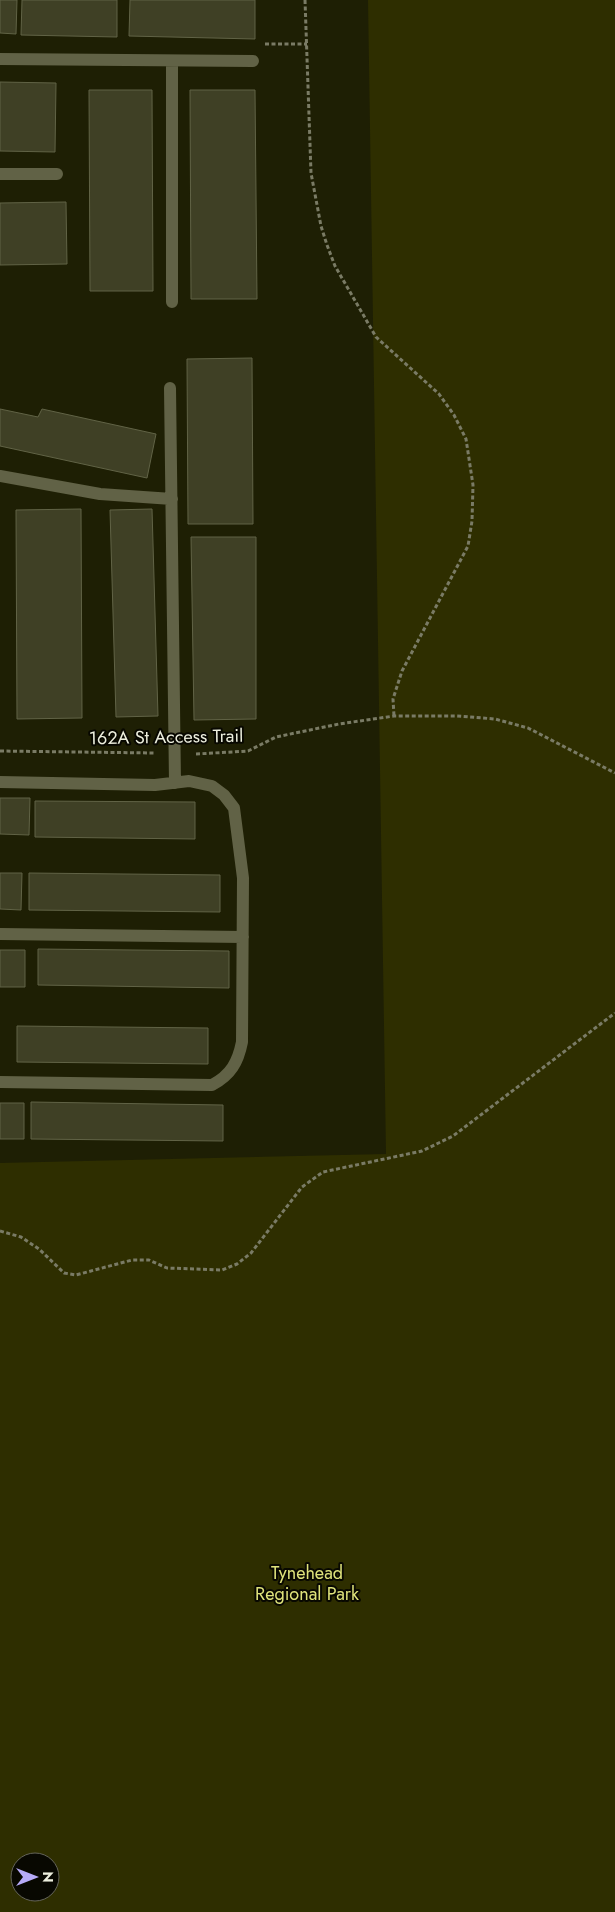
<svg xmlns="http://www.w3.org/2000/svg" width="615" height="1912" font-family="Jost,sans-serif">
<rect width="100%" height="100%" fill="#1e1f04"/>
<!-- green -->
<path fill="#2e2e00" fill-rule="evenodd" d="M 368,0 L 615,0 L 615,1912 L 0,1912 L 0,1163 L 386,1154 ZM 20,1862 L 50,1862 L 50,1892 L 20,1892 Z"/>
<!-- building -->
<path fill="#3f4025" stroke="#616346" d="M 0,0 L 17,0 L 16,34 L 0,33 Z
M 22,0 L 117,0 L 117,37 L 21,35 Z
M 130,0 L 255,0 L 255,39 L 129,36 Z
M 0,82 L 56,83 L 55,152 L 0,151 Z
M 89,90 L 152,90 L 153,291 L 90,291 Z
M 190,90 L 255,90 L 257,299 L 191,299 Z
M 66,202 L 67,264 L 0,265 L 0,203 Z
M 252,358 L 253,524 L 188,524 L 187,359 Z
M 0,409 L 38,417 L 42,409 L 156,434 L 147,478 L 0,446 Z
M 81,509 L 82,718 L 17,719 L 16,510 Z
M 152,509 L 158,716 L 116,717 L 110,510 Z
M 191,537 L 256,537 L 256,719 L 194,720 Z
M 0,798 L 30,798 L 29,835 L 0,834 Z
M 35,801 L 195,802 L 195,839 L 35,837 Z
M 0,873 L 22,873 L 21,910 L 0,909 Z
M 29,873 L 220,875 L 220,912 L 29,910 Z
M 38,949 L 229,951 L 229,988 L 38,985 Z
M 0,950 L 25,950 L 25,987 L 0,987 Z
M 17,1026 L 208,1028 L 208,1064 L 17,1062 Z
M 31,1102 L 223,1105 L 223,1141 L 31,1139 Z
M 0,1103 L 24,1103 L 24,1139 L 0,1139 Z"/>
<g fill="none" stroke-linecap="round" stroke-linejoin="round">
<!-- path -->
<path stroke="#7a7b65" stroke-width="3" stroke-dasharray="4 2.5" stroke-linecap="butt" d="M 305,0 L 311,173 L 321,226 L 327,245 L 335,266 L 376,337 L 439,394 L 454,415 L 466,439 L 473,485 L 472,521 L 468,546 L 402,671 L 393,699 L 394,716
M 265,44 L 307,44
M 0,751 L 155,753
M 196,754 L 248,751 L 276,737 L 339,724 L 394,716 L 457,716 L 495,719 L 528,728 L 615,773
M 0,1231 L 21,1237 L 39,1249 L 64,1273 L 76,1275 L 132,1260 L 149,1260 L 167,1268 L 222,1270 L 237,1264 L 251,1253 L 302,1187 L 323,1172 L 422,1151 L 453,1136 L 615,1013"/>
<!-- service -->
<path stroke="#616246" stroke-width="12" d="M 0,59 L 253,61
M 172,61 L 172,302
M 0,174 L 57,174
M 170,388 L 175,783
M 0,476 L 100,494 L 172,499
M 0,782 L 155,785 L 189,781 L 212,786 L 224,795 L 234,808 L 243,878 L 242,1042 C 238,1062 231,1075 212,1085 L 0,1082
M 0,934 L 243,937"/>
</g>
<g text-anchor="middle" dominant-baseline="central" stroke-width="4" stroke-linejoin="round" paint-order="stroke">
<!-- street labels -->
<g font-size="18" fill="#edefde" stroke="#080801">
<text transform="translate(166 737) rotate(-1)">162A St Access Trail</text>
</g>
<!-- park labels -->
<g font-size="18" fill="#dfe37b" stroke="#080801">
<text x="307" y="1573">Tynehead<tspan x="307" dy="21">Regional Park</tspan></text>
</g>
</g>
<!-- north arrow -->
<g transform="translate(35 1877) rotate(90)"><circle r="24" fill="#080801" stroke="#646459"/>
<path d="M0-4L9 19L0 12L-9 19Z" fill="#b7abf8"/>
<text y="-8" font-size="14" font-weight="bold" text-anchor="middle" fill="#edefde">N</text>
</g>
</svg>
